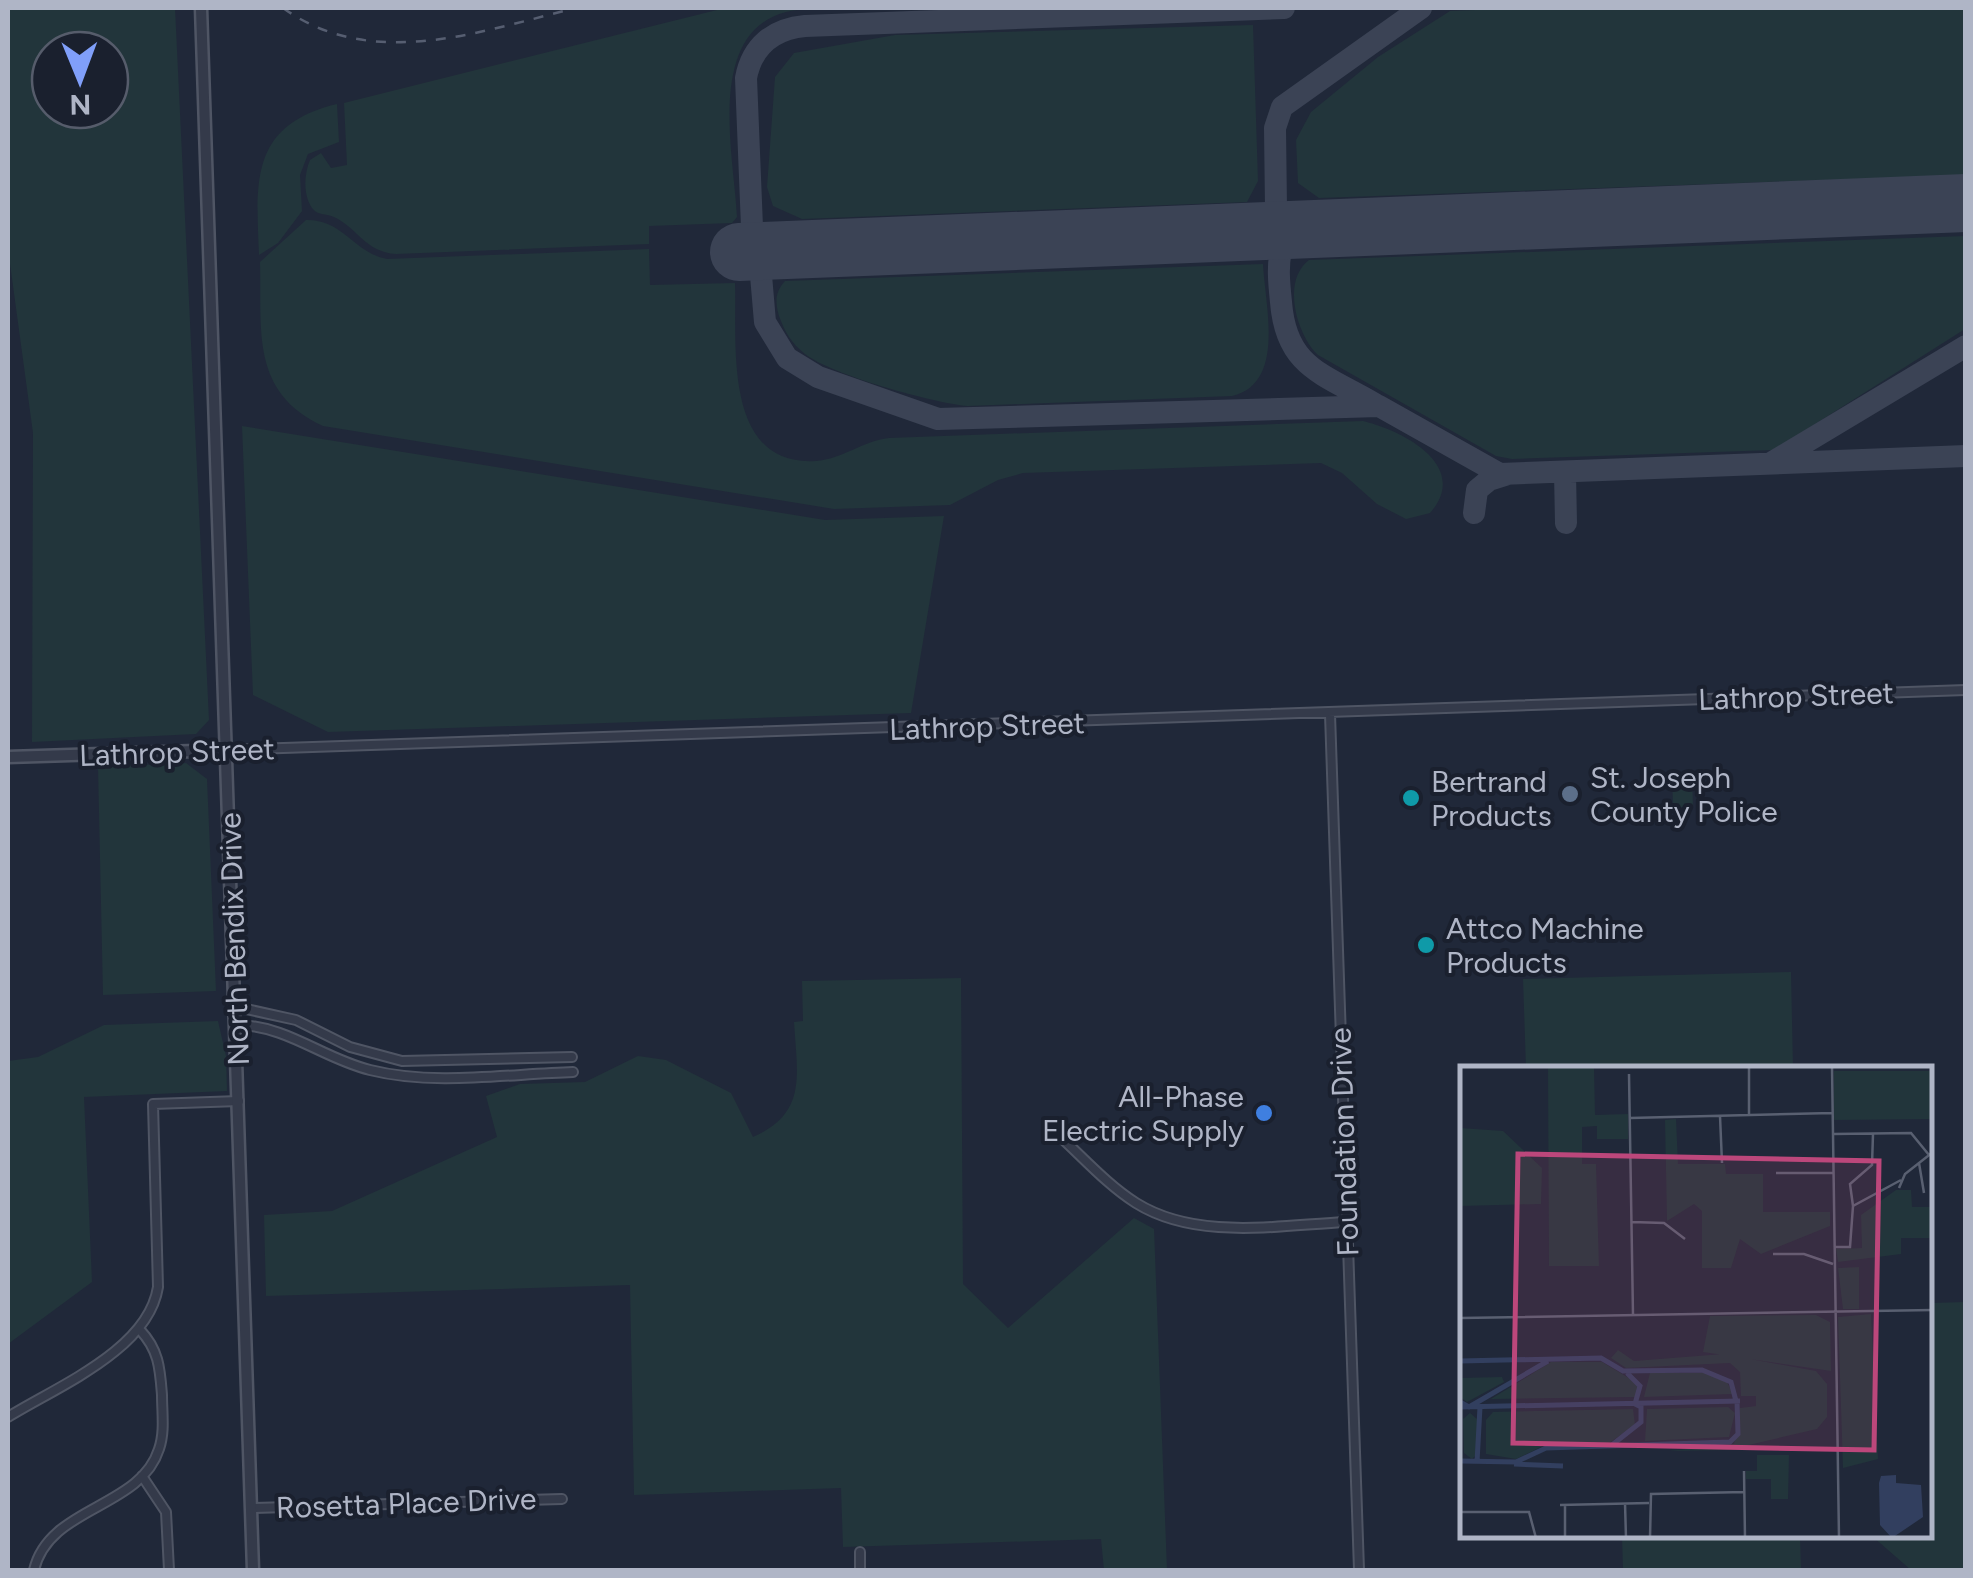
<svg xmlns="http://www.w3.org/2000/svg" width="1973" height="1578" font-family="Figtree,sans-serif">
<rect width="100%" height="100%" fill="#202839"/>
<!-- green -->
<path fill="#22353b" fill-rule="evenodd" d="M 8,8 L 175,8 L 209,720 L 196,734 L 32,742 L 33,433 L 8,249 ZM 50,50 L 110,50 L 110,110 L 50,110 Z
M 725,8 L 863,8 C 838,8 810,6 786,12 C 705,33 734,155 737,217 L 732,223 L 649,226 L 649,244 L 396,254 C 365,252 359,229 334,217 C 325,213 318,216 312,208 C 303,195 304,174 310,160 L 321,153 L 331,168 L 347,165 L 344,103 Z
M 1527,8 L 1965,8 L 1965,175 L 1319,198 L 1298,183 L 1296,140 L 1311,112 L 1378,57 L 1450,11 Z
M 1253,25 L 1258,181 L 1247,202 L 802,219 L 773,206 L 767,187 L 775,77 L 794,53 L 895,35 Z
M 337,104 L 339,142 L 308,154 L 300,175 L 302,211 L 278,243 L 259,255 C 256,181 250,125 337,104 Z
M 306,220 C 343,219 354,253 387,259 L 649,249 L 650,285 L 735,283 C 737,343 722,467 816,461 C 842,459 863,441 889,438 L 1363,421 C 1404,431 1471,466 1430,513 L 1406,519 L 1377,504 L 1342,473 L 1321,463 L 1023,473 L 998,480 L 950,505 L 834,509 L 323,426 C 250,392 262,331 260,262 Z
M 1965,236 L 1965,329 L 1774,450 L 1512,459 L 1496,456 L 1318,355 C 1297,335 1281,281 1309,260 Z
M 1263,264 C 1265,306 1286,383 1232,396 L 968,406 C 933,403 832,375 805,354 C 791,343 785,332 779,316 C 775,302 775,292 785,281 Z
M 242,426 L 825,520 L 944,516 L 911,713 L 328,732 L 253,695 Z
M 186,763 L 207,779 L 216,991 L 103,995 L 98,767 Z
M 1672,774 L 1692,774 L 1693,807 L 1673,807 Z
M 1791,972 L 1793,1068 L 1526,1068 L 1523,979 Z
M 961,978 L 963,1284 L 1008,1328 L 1134,1218 L 1154,1229 L 1167,1570 L 1104,1570 L 1101,1539 L 843,1547 L 841,1488 L 634,1495 L 630,1285 L 266,1296 L 264,1215 L 332,1211 L 497,1137 L 486,1096 L 520,1084 L 585,1082 L 638,1056 L 666,1060 L 731,1093 L 753,1137 C 808,1113 797,1074 794,1022 L 803,1021 L 802,981 Z
M 218,1021 L 226,1056 L 227,1091 L 84,1097 L 92,1282 L 8,1344 L 8,1061 L 38,1057 L 104,1025 Z
M 1965,1302 L 1965,1570 L 1911,1570 L 1872,1536 L 1930,1536 L 1931,1303 Z
M 1622,1536 L 1800,1536 L 1801,1570 L 1623,1570 Z"/>
<g fill="none" stroke-linecap="round" stroke-linejoin="round">
<!-- taxiway -->
<path stroke="#3b4355" stroke-width="22" d="M 1312,228 L 1287,220 L 1276,208 L 1275,128 L 1282,107 L 1421,8
M 1312,228 L 1282,246 C 1277,264 1279,283 1281,302 C 1286,368 1324,374 1375,404
M 753,252 L 746,78 C 752,46 773,29 805,26 L 1284,8
M 759,252 L 765,322 L 787,358 L 818,377 L 938,419 L 1379,406 L 1500,474 L 1966,456
M 1771,463 L 1966,346
M 1565,473 L 1566,523
M 1474,513 L 1477,490 L 1489,480 L 1508,474"/>
<!-- runway -->
<path stroke="#3b4355" stroke-width="58" d="M 739,252 L 1966,203"/>
<defs>
<path id="minor" d="M 1330,714 L 1359,1570
M 227,750 L 1966,690
M 237,1007 L 296,1020 L 350,1047 L 402,1061 L 572,1057
M 238,1025 C 288,1026 322,1058 370,1070 C 434,1086 507,1074 573,1072
M 1055,1132 C 1081,1155 1106,1184 1136,1203 C 1197,1241 1279,1225 1347,1222
M 8,1417 C 58,1386 148,1350 158,1287 L 153,1104 L 239,1101
M 142,1476 L 166,1512 L 169,1570
M 251,1508 L 562,1499
M 860,1552 L 860,1570
M 34,1570 C 49,1506 140,1509 159,1449 C 165,1432 162,1413 162,1395 C 160,1369 159,1350 140,1330"/>
<path id="tertiary" d="M 201,8 L 253,1570
M 8,757 L 227,750"/>
</defs>
<!-- minor casing -->
<use href="#minor" stroke="#4f5564" stroke-width="12"/>
<!-- tertiary casing -->
<use href="#tertiary" stroke="#4f5564" stroke-width="15"/>
<!-- minor -->
<use href="#minor" stroke="#343a4a" stroke-width="8"/>
<!-- tertiary -->
<use href="#tertiary" stroke="#343a4a" stroke-width="10"/>
<!-- rail -->
<path stroke="#565e71" stroke-width="2.5" stroke-dasharray="10 10" stroke-linecap="butt" d="M 283,8 C 372,72 481,31 576,8"/>
</g>
<!-- markers -->
<circle fill="#5c6f8a" stroke="#1a202e" stroke-width="4" cx="1570" cy="794" r="10"/>
<g fill="#0f9aa8" stroke="#1a202e" stroke-width="4">
<circle cx="1411" cy="798" r="10"/>
<circle cx="1426" cy="945" r="10"/>
</g>
<circle fill="#3f7fe0" stroke="#1a202e" stroke-width="4" cx="1264" cy="1113" r="10"/>
<g text-anchor="middle" dominant-baseline="central" stroke-width="8" stroke-linejoin="round" paint-order="stroke">
<!-- street labels -->
<g font-size="30" fill="#afb5c6" stroke="#1a202e">
<text transform="translate(1796 696) rotate(-2)">Lathrop Street</text>
<text transform="translate(987 726) rotate(-2)">Lathrop Street</text>
<text transform="translate(177 752) rotate(-2)">Lathrop Street</text>
<text transform="translate(234 939) rotate(-92)">North Bendix Drive</text>
<text transform="translate(1344 1142) rotate(-92)">Foundation Drive</text>
<text transform="translate(406 1503) rotate(-2)">Rosetta Place Drive</text>
</g>
<!-- poi labels -->
<g font-size="30" fill="#afb5c6" stroke="#1a202e" text-anchor="start">
<text x="1590" y="777">St. Joseph<tspan x="1590" dy="34">County Police</tspan></text>
<text x="1431" y="781">Bertrand<tspan x="1431" dy="34">Products</tspan></text>
<text x="1446" y="928">Attco Machine<tspan x="1446" dy="34">Products</tspan></text>
<text x="1244" y="1096" text-anchor="end">All-Phase<tspan x="1244" dy="34">Electric Supply</tspan></text>
</g>
</g>
<!-- overview -->
<g transform="translate(1460 1066)">
<rect width="472" height="472" fill="#202839"/>
<path d="M 88,1 L 134,1 L 135,49 L 168,48 L 168,73 L 137,73 L 137,60 L 122,61 L 122,98 L 136,98 L 139,200 L 89,200 ZM 374,5 L 472,5 L 472,53 L 374,54 ZM 216,53 L 218,98 L 265,98 L 266,108 L 303,108 L 303,146 L 370,146 L 370,160 L 301,188 L 280,173 L 271,202 L 242,202 L 242,145 L 234,138 L 207,155 L 205,54 ZM 0,62 L 43,65 L 82,102 L 81,138 L 0,140 ZM 436,124 L 451,124 L 452,141 L 472,141 L 472,172 L 441,172 L 441,188 L 378,196 L 376,183 L 402,182 L 401,149 ZM 399,201 L 399,243 L 383,243 L 378,202 ZM 411,248 L 418,393 L 383,402 L 378,251 ZM 356,249 L 370,256 L 371,305 L 243,286 L 250,250 ZM 158,284 L 174,295 L 263,288 L 356,305 L 367,318 L 367,351 L 357,363 L 267,384 L 209,385 L 274,378 L 280,342 L 296,340 L 296,330 L 281,330 L 280,306 L 270,297 L 166,302 L 151,292 ZM 91,296 L 142,296 L 177,317 L 177,331 L 31,333 ZM 190,307 L 245,307 L 267,316 L 273,328 L 184,331 ZM 0,312 L 42,311 L 44,316 L 7,336 L 0,331 ZM 268,341 L 275,347 L 269,371 L 185,375 L 187,343 ZM 173,343 L 175,359 L 149,377 L 85,379 L 56,393 L 26,388 L 26,354 L 33,346 ZM 10,347 L 17,353 L 17,388 L 12,393 L 4,387 L 3,353 ZM 297,389 L 329,389 L 328,433 L 311,433 L 311,413 L 286,413 L 286,405 L 297,405 Z" fill="#22353b"/>
<path d="M 436,409 L 436,417 L 461,419 L 463,451 L 432,472 L 420,459 L 419,417 L 421,410 Z" fill="#323f5f"/>
<path fill="none" stroke="#323f5f" stroke-width="5" d="M 0,295 L 141,292 L 163,305 L 242,304 L 271,316 L 276,335M 0,336 L 9,341 L 88,295M 0,341 L 280,335M 152,379 L 181,356 L 181,341 L 175,338 L 180,320 L 167,307M 0,395 L 56,396 L 86,382 L 270,376 L 278,368 L 277,335M 17,396 L 20,341M 54,398 L 103,400"/>
<path fill="none" stroke="#596071" stroke-width="2.5" d="M 289,1 L 289,50M 372,1 L 379,472M 169,8 L 173,249M 260,50 L 262,97M 170,52 L 372,47M 373,68 L 451,67 L 469,89M 459,97 L 464,127M 316,107 L 373,107M 439,122 L 445,108 L 473,86M 393,140 L 390,118 L 412,99 L 413,68M 172,156 L 204,157 L 225,173M 375,181 L 390,181 L 393,140 L 441,114M 313,188 L 344,188 L 373,198M 0,252 L 473,244M 284,405 L 285,472M 165,437 L 166,472M 100,439 L 189,437M 105,440 L 105,472M 0,446 L 69,446 L 76,472M 190,472 L 191,428 L 284,426"/>
<path fill="#bc477b" fill-opacity="0.15" stroke="#bc477b" stroke-width="5" d="M 58,88 L 419,95 L 414,384 L 53,377 Z"/>
<rect width="472" height="472" fill="none" stroke="#afb5c6" stroke-width="5"/>
</g>
<!-- border -->
<rect width="1973" height="1578" fill="none" stroke="#afb5c6" stroke-width="20"/>
<!-- north arrow -->
<g transform="translate(80 80) rotate(179)"><circle r="48" fill="#1a202e" stroke="#565c6b" stroke-width="2.5"/>
<path d="M0-8L18 38L0 25L-18 38Z" fill="#809ffa"/>
<text y="-15" font-size="28" font-weight="bold" text-anchor="middle" fill="#afb5c6">N</text>
</g>
</svg>
